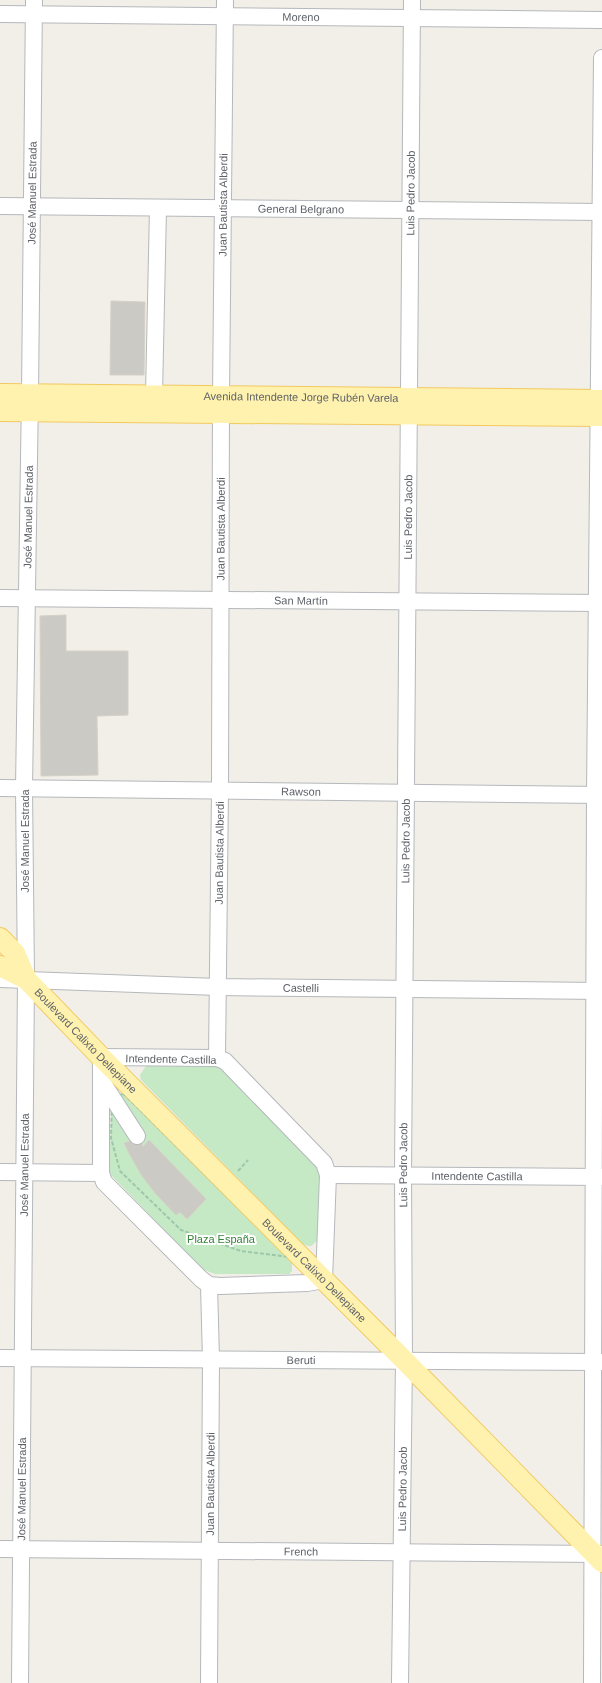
<svg xmlns="http://www.w3.org/2000/svg" width="602" height="1683" font-family="Arial,sans-serif">
<rect width="100%" height="100%" fill="#f1efe8"/>
<!-- green -->
<path fill="#c5e8c5" d="M 146,1066 L 217,1067 L 225,1072 L 317,1167 L 320,1175 L 318,1240 L 311,1246 L 308,1246 L 303,1244 L 141,1080 L 140,1075 Z
M 123,1094 L 126,1096 L 292,1262 L 292,1271 L 289,1274 L 215,1274 L 202,1269 L 111,1175 L 109,1169 L 112,1100 L 116,1096 Z"/>
<!-- building -->
<path fill="#cccac5" stroke="#d6d1c6" d="M 111,301 L 145,302 L 144,375 L 110,375 Z
M 66,615 L 66,651 L 128,651 L 128,715 L 97,716 L 98,775 L 41,776 L 40,616 Z
M 140,1139 L 143,1147 L 149,1140 L 206,1199 L 187,1219 L 180,1212 L 176,1215 L 156,1194 L 142,1176 L 130,1155 L 124,1143 Z"/>
<g fill="none" stroke-linecap="round" stroke-linejoin="round">
<defs>
<g id="minor">
<path id="s1" d="M 0,14 L 602,20"/>
<path id="s2" d="M 0,206 L 602,212"/>
<path d="M 154,395 L 158,208"/>
<path id="s3" d="M 0,598 L 602,603"/>
<path id="s4" d="M 0,788 L 602,795"/>
<path id="s5" d="M 0,979 L 218,987 L 602,991"/>
<path d="M 101,1057 L 217,1058 L 225,1061 L 324,1163 L 328,1175 L 324,1280 L 307,1283 L 220,1286 L 209,1285 L 201,1279 L 104,1182 L 101,1173 Z"/>
<path id="s6" d="M 217,1058 L 220,790 L 221,396 L 225,0"/>
<path d="M 101,1080 L 137,1136"/>
<path d="M 0,1172 L 101,1173"/>
<path id="s7" d="M 328,1175 L 602,1177"/>
<path id="s8" d="M 0,1358 L 602,1362"/>
<path id="s9" d="M 0,1549 L 600,1554"/>
<path id="s10" d="M 20,1683 L 26,979 L 24,788 L 30,394 L 34,0"/>
<path id="s11" d="M 209,1683 L 211,1359 L 209,1285"/>
<path id="s12" d="M 400,1683 L 404,1360 L 403,1175 L 412,0"/>
<path d="M 592,1683 L 595,795 L 602,58"/>
</g>
<g id="major">
<path id="s13" d="M 0,394 L 602,400"/>
<path d="M 0,411 L 602,416"/>
<path d="M 0,938 L 15,953 L 26,979"/>
<path id="s14" d="M 0,966 L 26,979 L 101,1057 L 404,1360 L 602,1562"/>
</g>
</defs>
<!-- minor casing -->
<use href="#minor" stroke="#b5b8bc" stroke-width="18"/>
<!-- major casing -->
<use href="#major" stroke="#f2c960" stroke-width="22"/>
<!-- path -->
<path stroke="#9cc7a9" stroke-width="2" stroke-dasharray="4 2" stroke-linecap="butt" d="M 123,1094 L 126,1096 L 289,1257 L 241,1251 L 181,1230 L 120,1171 L 111,1138 L 112,1100 L 116,1096 Z
M 238,1171 L 248,1160"/>
<!-- minor -->
<use href="#minor" stroke="#fff" stroke-width="16"/>
<!-- major -->
<use href="#major" stroke="#fff2af" stroke-width="20"/>
</g>
<g text-anchor="middle" dominant-baseline="central" stroke-width="4" stroke-linejoin="round" paint-order="stroke">
<!-- street labels -->
<g font-size="11" fill="#5f6368" stroke="#fff">
<text stroke="none"><textPath href="#s1" startOffset="301">Moreno</textPath></text>
<text stroke="none"><textPath href="#s10" startOffset="1490">José Manuel Estrada</textPath></text>
<text stroke="none"><textPath href="#s12" startOffset="1490">Luis Pedro Jacob</textPath></text>
<text stroke="none"><textPath href="#s6" startOffset="853">Juan Bautista Alberdi</textPath></text>
<text stroke="none"><textPath href="#s2" startOffset="301">General Belgrano</textPath></text>
<text stroke="none"><textPath href="#s13" startOffset="301">Avenida Intendente Jorge Rubén Varela</textPath></text>
<text stroke="none"><textPath href="#s10" startOffset="1166">José Manuel Estrada</textPath></text>
<text stroke="none"><textPath href="#s12" startOffset="1166">Luis Pedro Jacob</textPath></text>
<text stroke="none"><textPath href="#s6" startOffset="529">Juan Bautista Alberdi</textPath></text>
<text stroke="none"><textPath href="#s3" startOffset="301">San Martín</textPath></text>
<text stroke="none"><textPath href="#s4" startOffset="301">Rawson</textPath></text>
<text transform="translate(25 841) rotate(-90)">José Manuel Estrada</text>
<text stroke="none"><textPath href="#s12" startOffset="842">Luis Pedro Jacob</textPath></text>
<text stroke="none"><textPath href="#s6" startOffset="205">Juan Bautista Alberdi</textPath></text>
<text stroke="none"><textPath href="#s5" startOffset="301">Castelli</textPath></text>
<text stroke="none"><textPath href="#s14" startOffset="115">Boulevard Calixto Dellepiane</textPath></text>
<text transform="translate(171 1059) rotate(1)">Intendente Castilla</text>
<text stroke="none"><textPath href="#s10" startOffset="518">José Manuel Estrada</textPath></text>
<text stroke="none"><textPath href="#s12" startOffset="518">Luis Pedro Jacob</textPath></text>
<text stroke="none"><textPath href="#s7" startOffset="149">Intendente Castilla</textPath></text>
<text stroke="none"><textPath href="#s14" startOffset="439">Boulevard Calixto Dellepiane</textPath></text>
<text stroke="none"><textPath href="#s8" startOffset="301">Beruti</textPath></text>
<text stroke="none"><textPath href="#s11" startOffset="199">Juan Bautista Alberdi</textPath></text>
<text stroke="none"><textPath href="#s10" startOffset="194">José Manuel Estrada</textPath></text>
<text stroke="none"><textPath href="#s12" startOffset="194">Luis Pedro Jacob</textPath></text>
<text stroke="none"><textPath href="#s9" startOffset="301">French</textPath></text>
</g>
<!-- park labels -->
<g font-size="11" fill="#348238" stroke="#fff">
<text x="221" y="1239">Plaza España</text>
</g>
</g>
</svg>
